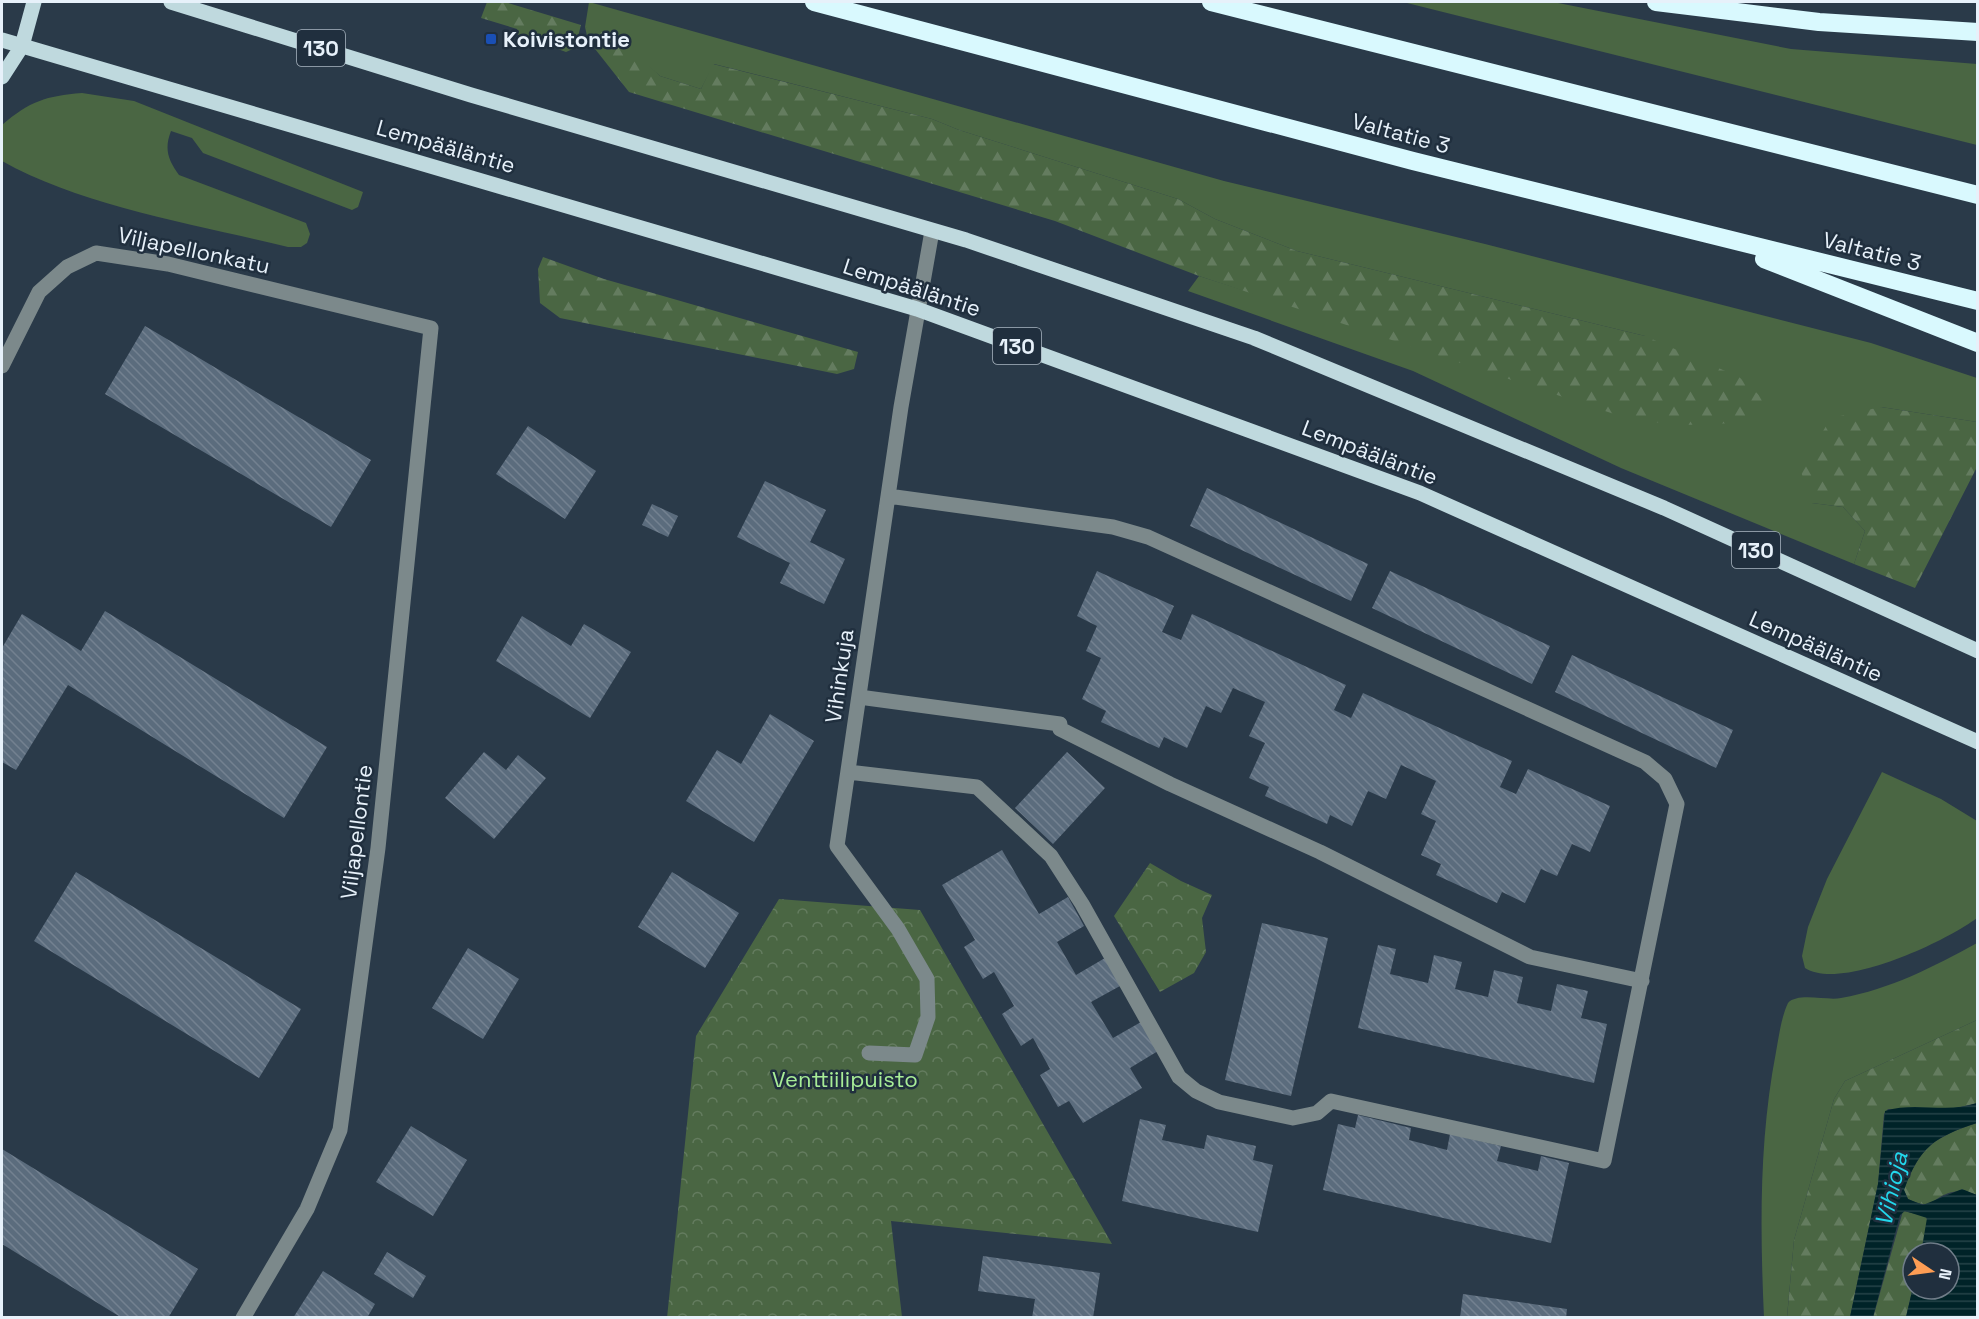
<svg xmlns="http://www.w3.org/2000/svg" width="1979" height="1319" font-family="'Space Grotesk',sans-serif">
<defs>
<pattern id="forest-firs" width="22" height="20" patternUnits="userSpaceOnUse" patternTransform="scale(1.5)"><rect width="22" height="20" fill="#4a6643"/><path d="M5 1l3.5 6h-7zM16 11l3.5 6h-7z" fill="#647c5f"/></pattern>
<pattern id="park-crowns" width="20" height="18" patternUnits="userSpaceOnUse" patternTransform="scale(1.5)"><rect width="20" height="18" fill="#4a6643"/><path d="M2 6a3 3 0 1 1 6 0M12 15a3 3 0 1 1 6 0" fill="none" stroke="#647c5f"/></pattern>
<pattern id="water-rules" width="6" height="5" patternUnits="userSpaceOnUse" patternTransform="scale(1.5)"><rect width="6" height="5" fill="#002328"/><path d="M0 2.5h6" fill="none" stroke="#254348"/></pattern>
<pattern id="building-back-hatch" width="6" height="6" patternUnits="userSpaceOnUse" patternTransform="scale(1.5)"><rect width="6" height="6" fill="#5b6c7d"/><path d="M-1 5l2 2M0 0l6 6M5-1l2 2" fill="none" stroke="#738190"/></pattern>
</defs>
<rect width="100%" height="100%" fill="#2a3a49"/>
<!-- grass -->
<path fill="#4a6643" d="M 589,2 L 1224,181 L 1485,244 L 1871,343 L 1977,378 L 1977,422 L 1881,407 L 1812,503 L 1843,507 L 1865,531 L 1854,564 L 1621,468 L 1413,371 L 1188,291 L 1199,276 L 1328,317 L 1645,336 L 1297,251 L 1215,219 L 1178,199 L 959,130 L 932,119 L 714,64 L 701,89 L 660,76 L 639,58 L 585,27 Z
M 1403,2 L 1553,2 L 1791,49 L 1977,64 L 1977,145 Z
M 82,93 L 134,101 L 363,192 L 358,207 L 352,210 L 203,153 L 192,138 L 171,131 C 164,149 168,160 179,175 L 306,223 L 310,234 L 307,243 L 301,247 L 288,247 C 199,225 81,206 2,161 L 2,125 C 30,101 46,96 82,93 Z
M 1882,772 L 1941,799 L 1977,821 L 1977,918 C 1945,942 1841,991 1805,968 L 1802,956 L 1808,927 L 1827,879 Z
M 1977,943 L 1977,1020 L 1845,1081 L 1834,1099 L 1794,1240 L 1787,1317 L 1764,1318 C 1760,1229 1759,1140 1776,1052 C 1779,1036 1781,1018 1788,1003 C 1798,992 1827,1001 1841,998 C 1891,989 1933,967 1977,943 Z"/>
<!-- forest -->
<path fill="url(#forest-firs)" d="M 487,2 L 505,2 L 581,25 L 575,48 L 566,52 L 516,34 L 517,29 L 481,18 Z
M 585,27 L 619,37 L 660,76 L 701,89 L 713,64 L 932,119 L 959,130 L 1178,199 L 1215,219 L 1297,251 L 1645,336 L 1739,377 L 1768,403 L 1737,423 L 1684,425 L 1632,420 L 1199,276 L 1055,221 L 629,92 L 588,40 Z
M 543,257 L 604,279 L 858,352 L 854,369 L 837,374 L 560,318 L 540,303 L 538,269 Z
M 1881,407 L 1977,422 L 1977,467 L 1915,588 L 1854,564 L 1865,531 L 1843,507 L 1812,503 L 1800,469 L 1831,418 Z
M 1977,1020 L 1977,1103 L 1952,1109 L 1888,1109 L 1884,1114 L 1878,1184 L 1850,1317 L 1787,1318 L 1794,1240 L 1834,1099 L 1845,1081 Z
M 1977,1123 L 1977,1195 C 1971,1193 1960,1190 1953,1192 C 1932,1196 1934,1212 1908,1199 L 1904,1190 C 1920,1146 1935,1137 1977,1123 Z
M 1903,1211 L 1925,1216 L 1928,1221 L 1921,1253 L 1913,1253 L 1913,1287 L 1906,1317 L 1873,1318 Z"/>
<!-- park -->
<path fill="url(#park-crowns)" d="M 1150,863 L 1181,881 L 1212,895 L 1202,918 L 1206,952 L 1194,973 L 1160,992 L 1114,916 Z
M 779,899 L 920,910 L 1112,1244 L 891,1221 L 902,1317 L 667,1318 L 696,1036 Z"/>
<!-- water -->
<path fill="url(#water-rules)" d="M 1977,1103 L 1977,1123 C 1935,1137 1920,1146 1904,1190 L 1908,1199 L 1923,1205 L 1962,1189 L 1977,1195 L 1977,1317 L 1906,1317 L 1913,1287 L 1949,1289 L 1949,1253 L 1921,1253 L 1927,1218 L 1905,1211 L 1900,1215 L 1873,1317 L 1850,1317 L 1878,1184 L 1885,1111 C 1915,1101 1947,1114 1977,1103 Z"/>
<!-- building -->
<path fill="url(#building-back-hatch)" d="M 145,326 L 371,460 L 331,527 L 105,394 Z
M 528,426 L 596,471 L 565,519 L 496,474 Z
M 765,481 L 826,510 L 810,542 L 845,559 L 824,604 L 780,583 L 790,563 L 737,537 Z
M 1207,488 L 1368,564 L 1351,601 L 1190,526 Z
M 652,504 L 678,516 L 668,537 L 642,525 Z
M 1097,571 L 1174,606 L 1162,632 L 1181,640 L 1192,614 L 1346,685 L 1334,710 L 1351,718 L 1363,693 L 1512,761 L 1500,787 L 1516,794 L 1528,769 L 1610,806 L 1590,852 L 1572,844 L 1557,876 L 1541,869 L 1525,903 L 1502,892 L 1497,903 L 1436,875 L 1441,864 L 1421,855 L 1436,821 L 1421,814 L 1436,781 L 1401,765 L 1386,799 L 1368,791 L 1352,826 L 1330,815 L 1327,824 L 1265,796 L 1269,787 L 1249,778 L 1265,743 L 1249,736 L 1265,702 L 1233,688 L 1221,713 L 1206,706 L 1187,748 L 1164,737 L 1159,748 L 1101,722 L 1106,711 L 1082,699 L 1101,658 L 1086,651 L 1097,626 L 1077,616 Z
M 1390,571 L 1550,646 L 1532,684 L 1372,608 Z
M 105,611 L 327,747 L 284,818 L 68,685 L 16,770 L 2,762 L 2,648 L 22,614 L 81,651 Z
M 522,616 L 571,646 L 584,624 L 631,652 L 590,718 L 496,661 Z
M 1572,655 L 1733,730 L 1716,768 L 1555,692 Z
M 770,714 L 814,741 L 754,842 L 686,801 L 717,750 L 741,764 Z
M 484,752 L 506,770 L 518,755 L 546,778 L 494,839 L 445,798 Z
M 1067,752 L 1105,788 L 1053,844 L 1015,808 Z
M 1002,850 L 1039,914 L 1068,897 L 1084,926 L 1057,942 L 1076,975 L 1105,958 L 1120,986 L 1091,1002 L 1113,1038 L 1141,1022 L 1158,1051 L 1130,1068 L 1142,1088 L 1083,1123 L 1069,1101 L 1058,1107 L 1040,1075 L 1050,1069 L 1033,1038 L 1021,1046 L 1002,1014 L 1014,1006 L 994,972 L 983,979 L 964,947 L 975,940 L 942,885 Z
M 76,872 L 301,1009 L 259,1078 L 34,941 Z
M 672,872 L 739,913 L 705,968 L 638,927 Z
M 1262,923 L 1328,938 L 1291,1096 L 1225,1080 Z
M 1378,945 L 1396,949 L 1390,974 L 1428,983 L 1434,955 L 1462,962 L 1455,989 L 1488,997 L 1494,970 L 1523,977 L 1517,1003 L 1551,1011 L 1557,984 L 1588,991 L 1581,1018 L 1607,1024 L 1594,1083 L 1358,1028 Z
M 468,948 L 519,979 L 483,1039 L 432,1008 Z
M 1358,1115 L 1411,1128 L 1409,1140 L 1447,1150 L 1450,1134 L 1501,1146 L 1497,1161 L 1538,1171 L 1541,1156 L 1569,1163 L 1551,1243 L 1323,1190 L 1338,1124 L 1355,1128 Z
M 1140,1119 L 1166,1125 L 1162,1140 L 1204,1149 L 1207,1135 L 1256,1146 L 1253,1160 L 1273,1165 L 1258,1232 L 1122,1201 Z
M 411,1126 L 467,1160 L 433,1216 L 376,1182 Z
M 2,1149 L 198,1269 L 168,1318 L 122,1318 L 2,1244 Z
M 387,1252 L 426,1276 L 413,1298 L 374,1274 Z
M 983,1256 L 1100,1273 L 1093,1318 L 1032,1318 L 1035,1299 L 978,1291 Z
M 323,1271 L 375,1304 L 367,1318 L 293,1318 Z
M 1463,1294 L 1567,1309 L 1566,1318 L 1460,1318 Z"/>
<g fill="none" stroke-linecap="round" stroke-linejoin="round">
<!-- minor -->
<path stroke="#7c898b" stroke-width="15" d="M 2,366 L 39,292 L 67,267 L 96,253 L 168,264 L 431,328 L 378,848 L 340,1130 L 307,1209 L 243,1318
M 859,697 L 1060,724 L 1060,729 L 1170,784 L 1320,852 L 1530,957 L 1642,981
M 848,772 L 977,787 L 1051,856 L 1082,904 L 1179,1077 L 1196,1091 L 1219,1102 L 1293,1118 L 1317,1113 L 1331,1101 L 1604,1161 L 1677,804 L 1665,779 L 1645,762 L 1148,537 L 1113,527 L 888,496
M 869,1053 L 915,1055 L 928,1017 L 927,979 L 898,929 L 837,846 L 901,407 L 932,231"/>
<!-- major -->
<path stroke="#bfd9de" stroke-width="15" d="M 171,2 L 471,95 L 966,240 L 1254,338 L 1664,508 L 1978,651
M 2,40 L 917,309 L 1420,493 L 1978,742
M 2,77 L 22,46 L 34,2"/>
<!-- highway -->
<path stroke="#d9f9fe" stroke-width="18" d="M 814,2 L 1413,161 L 1978,301
M 1211,2 L 1978,195
M 1656,2 L 1819,22 L 1978,32
M 1764,259 L 1978,343"/>
</g>
<!-- markers -->
<rect fill="#1a4fb4" stroke="#202f3e" stroke-width="2" x="485" y="33" width="12" height="12" rx="3"/>
<g text-anchor="middle" dominant-baseline="central" stroke-width="5" stroke-linejoin="round" paint-order="stroke">
<!-- shield labels -->
<g fill="#202f3e" stroke="#abb7c2" stroke-width="1.5">
<rect x="297" y="30" width="48" height="36" rx="4.5"/>
<rect x="993" y="328" width="48" height="36" rx="4.5"/>
<rect x="1732" y="532" width="48" height="36" rx="4.5"/>
</g>
<g font-size="21" font-weight="bold" fill="#e7f1fa">
<text x="321" y="48">130</text>
<text x="1017" y="346">130</text>
<text x="1756" y="550">130</text>
</g>
<!-- poi labels -->
<g font-size="22" font-weight="bold" fill="#e7f1fa" stroke="#202f3e" text-anchor="start">
<text x="503" y="39">Koivistontie</text>
</g>
<!-- street labels -->
<g font-size="22" fill="#e7f1fa" stroke="#202f3e">
<text transform="translate(1401 133) rotate(15)">Valtatie 3</text>
<text transform="translate(446 146) rotate(16)">Lempääläntie</text>
<text transform="translate(194 250) rotate(12)">Viljapellonkatu</text>
<text transform="translate(1872 251) rotate(14)">Valtatie 3</text>
<text transform="translate(912 287) rotate(18)">Lempääläntie</text>
<text transform="translate(1370 452) rotate(21)">Lempääläntie</text>
<text transform="translate(1816 646) rotate(24)">Lempääläntie</text>
<text transform="translate(839 676) rotate(-82)">Vihinkuja</text>
<text transform="translate(356 832) rotate(-83)">Viljapellontie</text>
</g>
<!-- park labels -->
<g font-size="22" fill="#a8ed97" stroke="#202f3e">
<text x="845" y="1079">Venttiilipuisto</text>
</g>
<!-- water labels -->
<g font-size="24" font-style="italic" fill="#22d7ec" stroke="#202f3e">
<text transform="translate(1891 1189) rotate(-77)">Vihioja</text>
</g>
</g>
<!-- border -->
<rect width="1979" height="1319" fill="none" stroke="#e7f1fa" stroke-width="6"/>
<!-- north arrow -->
<g transform="translate(1931 1271) rotate(103)"><circle r="28" fill="#202f3e" stroke="#707d89" stroke-width="1.5"/>
<path d="M0-4.5L10 22L0 15L-10 22Z" fill="#fd9d54"/>
<text y="-9" font-size="16" font-weight="bold" text-anchor="middle" fill="#e7f1fa">N</text>
</g>
</svg>
